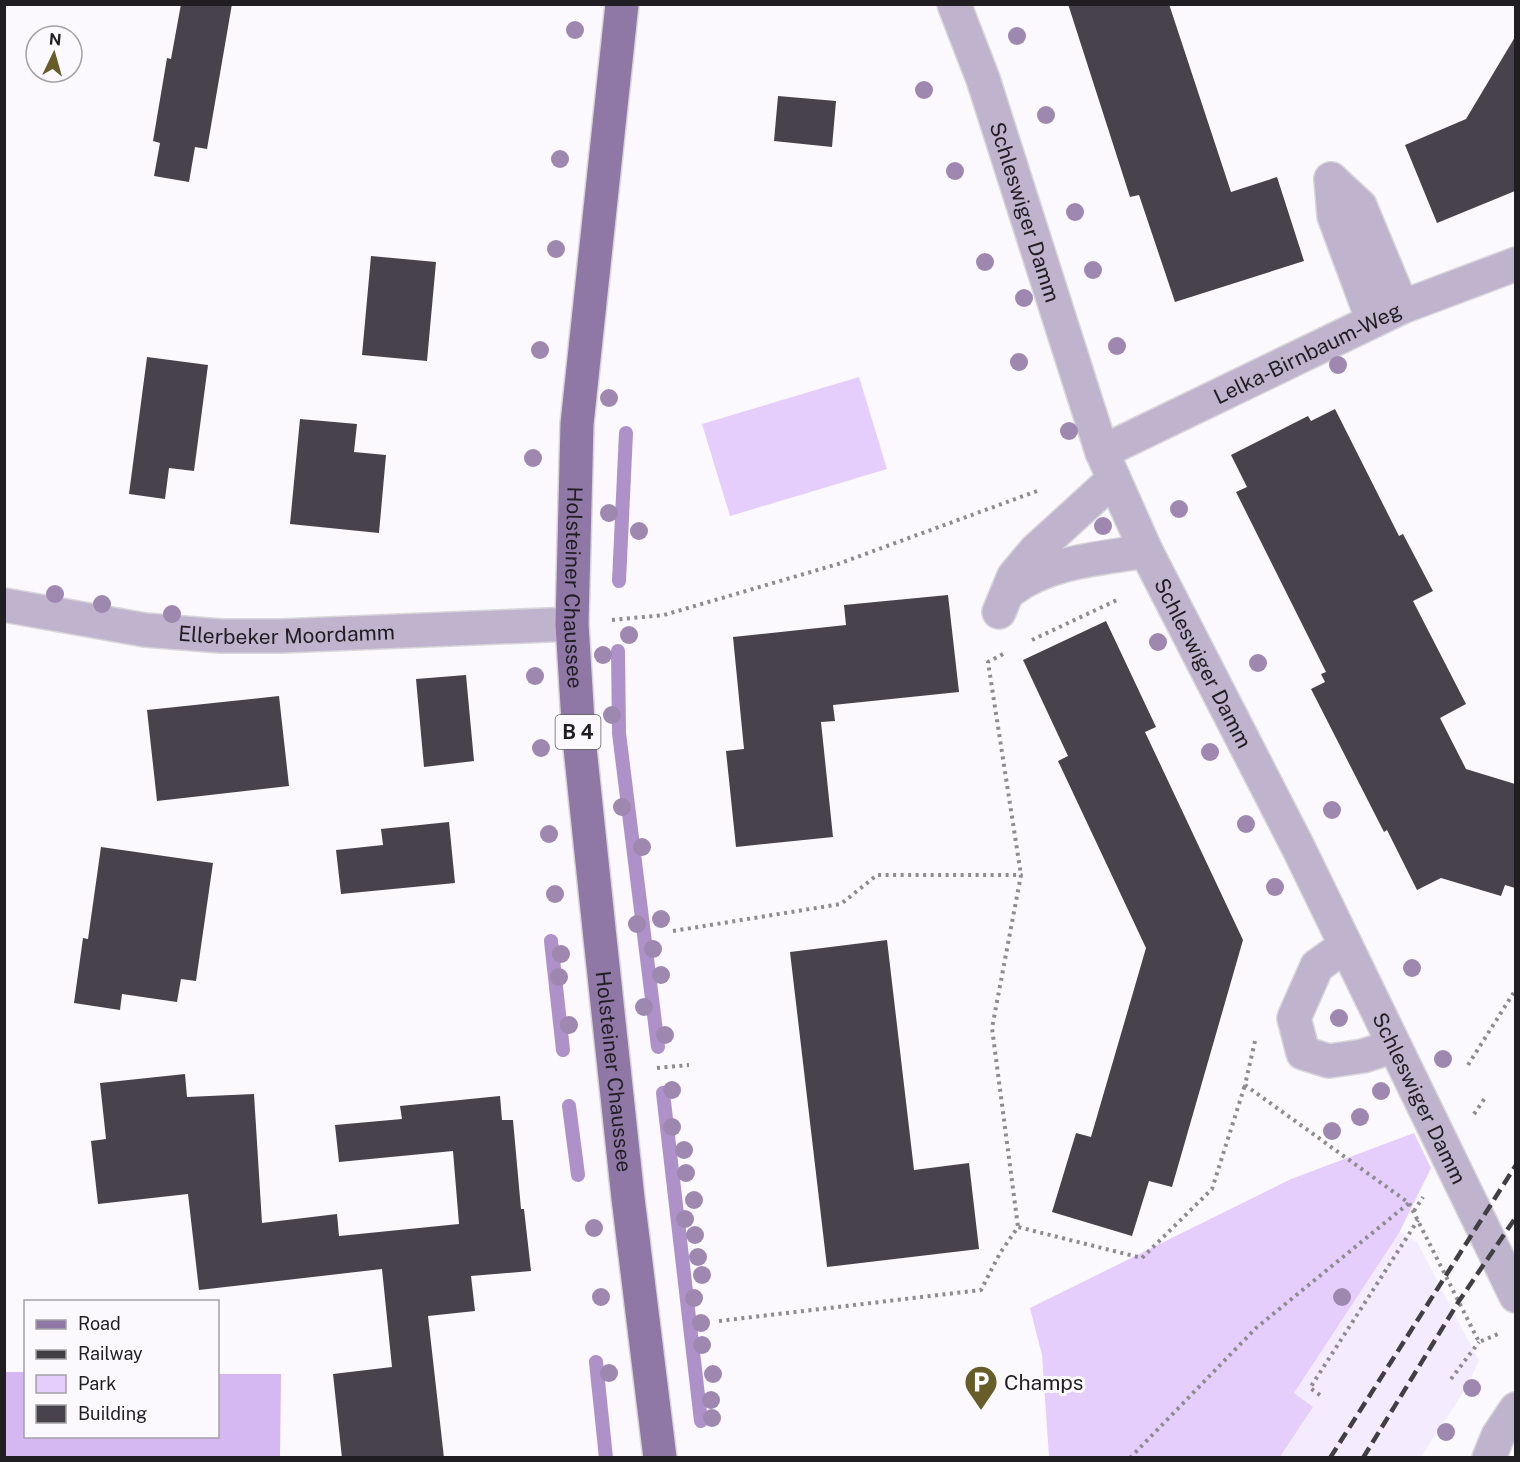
<svg xmlns="http://www.w3.org/2000/svg" width="1520" height="1462" font-family="'Public Sans',sans-serif">
<rect width="100%" height="100%" fill="#fbf9fe"/>
<!-- built -->
<path fill="#f5ebff" d="M 1399,1232 L 1417,1242 L 1479,1361 L 1466,1388 L 1421,1457 L 1280,1458 L 1313,1407 L 1294,1393 Z"/>
<!-- green -->
<path fill="#e5cefb" d="M 859,377 L 887,469 L 730,516 L 702,424 Z
M 1414,1133 L 1431,1168 L 1399,1233 L 1294,1393 L 1313,1407 L 1280,1457 L 1049,1457 L 1042,1355 L 1030,1308 L 1291,1179 Z"/>
<!-- forest -->
<path fill="#d5b7f1" d="M 5,1372 L 25,1372 L 26,1436 L 218,1436 L 218,1374 L 281,1374 L 280,1457 L 5,1457 Z"/>
<g fill="none" stroke-linecap="round" stroke-linejoin="round">
<!-- stream -->
<path stroke="#ae91c9" stroke-width="14" d="M 619,581 L 626,433
M 618,651 L 619,733 L 658,1047
M 551,941 L 563,1050
M 663,1093 L 701,1421
M 569,1106 L 578,1175
M 596,1362 L 606,1458"/>
</g>
<!-- building -->
<path fill="#47424c" d="M 181,4 L 232,4 L 207,149 L 195,147 L 189,182 L 154,176 L 160,143 L 153,141 L 167,58 L 171,59 Z
M 1068,4 L 1169,4 L 1231,192 L 1277,177 L 1304,261 L 1175,302 L 1139,195 L 1130,197 Z
M 1515,37 L 1515,191 L 1437,223 L 1405,145 L 1466,119 Z
M 778,96 L 836,101 L 832,147 L 774,141 Z
M 371,256 L 436,262 L 427,361 L 362,355 Z
M 147,357 L 208,365 L 194,471 L 169,468 L 165,499 L 129,494 Z
M 1335,409 L 1399,536 L 1403,534 L 1433,591 L 1413,601 L 1466,704 L 1440,718 L 1466,769 L 1515,784 L 1515,888 L 1505,885 L 1501,896 L 1441,878 L 1417,890 L 1387,830 L 1384,832 L 1311,689 L 1325,682 L 1321,674 L 1326,672 L 1236,492 L 1247,487 L 1231,455 L 1308,416 L 1311,421 Z
M 300,419 L 357,424 L 354,452 L 386,455 L 379,533 L 290,524 Z
M 948,595 L 959,692 L 833,705 L 835,721 L 821,722 L 833,837 L 736,847 L 726,751 L 744,749 L 733,637 L 846,625 L 844,605 Z
M 1106,621 L 1156,727 L 1145,732 L 1243,940 L 1172,1187 L 1149,1181 L 1132,1236 L 1052,1212 L 1076,1133 L 1091,1137 L 1146,948 L 1058,761 L 1068,756 L 1023,660 Z
M 466,675 L 474,761 L 424,767 L 416,679 Z
M 279,696 L 289,786 L 157,801 L 147,710 Z
M 449,822 L 455,883 L 341,894 L 336,850 L 383,845 L 381,829 Z
M 101,847 L 213,863 L 196,981 L 181,979 L 177,1002 L 122,994 L 120,1010 L 74,1003 L 83,938 L 88,939 Z
M 887,940 L 914,1170 L 969,1163 L 979,1249 L 827,1267 L 790,952 Z
M 185,1074 L 187,1097 L 254,1094 L 262,1223 L 337,1214 L 339,1236 L 459,1224 L 453,1151 L 339,1162 L 335,1125 L 402,1119 L 400,1106 L 500,1096 L 502,1120 L 513,1120 L 521,1209 L 524,1209 L 531,1271 L 471,1276 L 475,1311 L 428,1316 L 444,1458 L 342,1458 L 333,1374 L 392,1367 L 382,1269 L 199,1290 L 188,1194 L 98,1204 L 91,1141 L 106,1139 L 100,1083 Z"/>
<g fill="none" stroke-linecap="round" stroke-linejoin="round">
<defs>
<g id="minor">
<path id="s1" d="M 954,4 L 983,79 L 1102,452 L 1146,551 L 1299,849 L 1516,1296"/>
<path d="M 1331,179 L 1334,216 L 1373,321"/>
<path d="M 1331,179 L 1360,206 L 1402,307"/>
<path id="s2" d="M 1102,452 L 1402,307 L 1516,264"/>
<path d="M 1011,590 C 1050,561 1099,559 1146,551"/>
<path id="s3" d="M 4,605 L 145,630 L 221,636 L 281,636 L 572,624"/>
<path d="M 999,612 L 1014,576 L 1035,551 L 1114,479"/>
<path d="M 1345,946 L 1317,966 L 1294,1018 L 1303,1053 L 1329,1061 L 1363,1056 L 1394,1046"/>
<path d="M 1489,1458 L 1498,1436 L 1516,1409"/>
</g>
<g id="major">
<path id="s4" d="M 622,4 L 577,424 L 572,624 L 579,738 L 600,938 L 628,1198 L 660,1458"/>
</g>
</defs>
<!-- minor casing -->
<use href="#minor" stroke="#d8d6db" stroke-width="36"/>
<!-- major casing -->
<use href="#major" stroke="#d8d6db" stroke-width="36"/>
<!-- path -->
<path stroke="#8e8c91" stroke-width="4" stroke-dasharray="3 4.5" stroke-linecap="butt" d="M 612,620 L 664,615 L 838,564 L 1037,491
M 1032,640 L 1117,600
M 1003,654 L 988,662 L 1021,875
M 673,931 L 841,904 L 877,875 L 1021,875 L 992,1028 L 1018,1227
M 1255,1041 L 1245,1085 L 1409,1203 L 1479,1342 L 1498,1334
M 1468,1065 L 1516,989
M 657,1068 L 689,1065
M 1474,1114 L 1485,1098
M 1414,1211 L 1423,1197
M 719,1321 L 981,1290 L 1000,1253 L 1018,1227 L 1142,1258 L 1212,1189 L 1245,1085
M 1451,1379 L 1479,1342
M 1320,1395 L 1310,1388 L 1418,1220
M 1130,1458 L 1256,1328 L 1409,1203"/>
<!-- minor -->
<use href="#minor" stroke="#c0b3cd" stroke-width="33"/>
<!-- major -->
<use href="#major" stroke="#9078a6" stroke-width="33"/>
<!-- rail -->
<path stroke="#413f44" stroke-width="4.5" stroke-dasharray="12 6" stroke-linecap="butt" d="M 1330,1458 L 1516,1165
M 1363,1458 L 1459,1301 L 1516,1217"/>
</g>
<!-- trees -->
<g fill="#9e88af">
<circle cx="575" cy="30" r="9"/>
<circle cx="1017" cy="36" r="9"/>
<circle cx="924" cy="90" r="9"/>
<circle cx="1046" cy="115" r="9"/>
<circle cx="560" cy="159" r="9"/>
<circle cx="955" cy="171" r="9"/>
<circle cx="1075" cy="212" r="9"/>
<circle cx="556" cy="249" r="9"/>
<circle cx="985" cy="262" r="9"/>
<circle cx="1093" cy="270" r="9"/>
<circle cx="1024" cy="298" r="9"/>
<circle cx="1117" cy="346" r="9"/>
<circle cx="540" cy="350" r="9"/>
<circle cx="1019" cy="362" r="9"/>
<circle cx="1338" cy="365" r="9"/>
<circle cx="609" cy="398" r="9"/>
<circle cx="1069" cy="431" r="9"/>
<circle cx="533" cy="458" r="9"/>
<circle cx="1179" cy="509" r="9"/>
<circle cx="609" cy="513" r="9"/>
<circle cx="1103" cy="526" r="9"/>
<circle cx="639" cy="531" r="9"/>
<circle cx="55" cy="594" r="9"/>
<circle cx="102" cy="604" r="9"/>
<circle cx="172" cy="614" r="9"/>
<circle cx="629" cy="635" r="9"/>
<circle cx="1158" cy="642" r="9"/>
<circle cx="603" cy="655" r="9"/>
<circle cx="1258" cy="663" r="9"/>
<circle cx="535" cy="676" r="9"/>
<circle cx="612" cy="715" r="9"/>
<circle cx="541" cy="748" r="9"/>
<circle cx="1210" cy="752" r="9"/>
<circle cx="622" cy="807" r="9"/>
<circle cx="1332" cy="810" r="9"/>
<circle cx="1246" cy="824" r="9"/>
<circle cx="549" cy="834" r="9"/>
<circle cx="642" cy="847" r="9"/>
<circle cx="1275" cy="887" r="9"/>
<circle cx="555" cy="894" r="9"/>
<circle cx="661" cy="919" r="9"/>
<circle cx="637" cy="924" r="9"/>
<circle cx="653" cy="949" r="9"/>
<circle cx="561" cy="954" r="9"/>
<circle cx="1412" cy="968" r="9"/>
<circle cx="661" cy="975" r="9"/>
<circle cx="559" cy="977" r="9"/>
<circle cx="644" cy="1007" r="9"/>
<circle cx="1339" cy="1018" r="9"/>
<circle cx="569" cy="1025" r="9"/>
<circle cx="665" cy="1035" r="9"/>
<circle cx="1443" cy="1059" r="9"/>
<circle cx="672" cy="1090" r="9"/>
<circle cx="1381" cy="1091" r="9"/>
<circle cx="1360" cy="1117" r="9"/>
<circle cx="672" cy="1127" r="9"/>
<circle cx="1332" cy="1131" r="9"/>
<circle cx="684" cy="1150" r="9"/>
<circle cx="686" cy="1173" r="9"/>
<circle cx="694" cy="1200" r="9"/>
<circle cx="685" cy="1219" r="9"/>
<circle cx="594" cy="1228" r="9"/>
<circle cx="695" cy="1235" r="9"/>
<circle cx="698" cy="1257" r="9"/>
<circle cx="702" cy="1275" r="9"/>
<circle cx="601" cy="1297" r="9"/>
<circle cx="1342" cy="1297" r="9"/>
<circle cx="694" cy="1298" r="9"/>
<circle cx="701" cy="1323" r="9"/>
<circle cx="702" cy="1345" r="9"/>
<circle cx="609" cy="1373" r="9"/>
<circle cx="713" cy="1374" r="9"/>
<circle cx="1472" cy="1388" r="9"/>
<circle cx="711" cy="1400" r="9"/>
<circle cx="712" cy="1418" r="9"/>
<circle cx="1446" cy="1432" r="9"/>
</g>
<!-- icons -->
<defs>
<symbol id="parking-pin" viewBox="-11 -11 22 30"><path d="M0 17L-7.5 6A9.5 9.5 0 1 1 7.5 6Z" fill="#675d29" stroke="#fbf9fe"/><path d="M-3.5-5.5H1a3.5 3.5 0 0 1 0 7H-1V5.5H-3.5ZM-1-3.4V-.6H.8a1.4 1.4 0 0 0 0-2.8Z" fill="#fff"/></symbol>
</defs>
<g fill-rule="evenodd">
<use href="#parking-pin" x="962" y="1363" width="38" height="52"/>
</g>
<g text-anchor="middle" dominant-baseline="central" stroke-width="6" stroke-linejoin="round" paint-order="stroke">
<!-- shield labels -->
<rect fill="#fbf9fe" stroke="#626065" stroke-width="1.5" x="555.5" y="715" width="45" height="34" rx="4.5"/>
<g font-size="20" font-weight="bold" fill="#201e23">
<text x="578" y="732">B 4</text>
</g>
<!-- street labels -->
<g font-size="21" fill="#201e23" stroke="#fbf9fe">
<text stroke="none"><textPath href="#s1" startOffset="220">Schleswiger Damm</textPath></text>
<text stroke="none"><textPath href="#s2" startOffset="228">Lelka-Birnbaum-Weg</textPath></text>
<text stroke="none"><textPath href="#s4" startOffset="586">Holsteiner Chaussee</textPath></text>
<text stroke="none"><textPath href="#s3" startOffset="285">Ellerbeker Moordamm</textPath></text>
<text stroke="none"><textPath href="#s1" startOffset="706">Schleswiger Damm</textPath></text>
<text stroke="none"><textPath href="#s4" startOffset="1072">Holsteiner Chaussee</textPath></text>
<text stroke="none"><textPath href="#s1" startOffset="1192">Schleswiger Damm</textPath></text>
</g>
<!-- poi labels -->
<g font-size="21" fill="#201e23" stroke="#fbf9fe" text-anchor="start">
<text x="1004" y="1382">Champs</text>
</g>
</g>
<!-- border -->
<rect width="1520" height="1462" fill="none" stroke="#201e23" stroke-width="12"/>
<!-- legend -->
<rect x="24" y="1300" width="195" height="138" fill="#fbf9fe" stroke="#a3a1a6" stroke-width="1.5"/>
<rect x="36" y="1320" width="30" height="9" fill="#9078a6" stroke="#a3a1a6" stroke-width="1.5"/>
<text x="78" y="1330" font-size="18" fill="#201e23">Road</text>
<rect x="36" y="1350" width="30" height="9" fill="#413f44" stroke="#a3a1a6" stroke-width="1.5"/>
<text x="78" y="1360" font-size="18" fill="#201e23">Railway</text>
<rect x="36" y="1375" width="30" height="18" fill="#e5cefb" stroke="#a3a1a6" stroke-width="1.5"/>
<text x="78" y="1390" font-size="18" fill="#201e23">Park</text>
<rect x="36" y="1405" width="30" height="18" fill="#47424c" stroke="#a3a1a6" stroke-width="1.5"/>
<text x="78" y="1420" font-size="18" fill="#201e23">Building</text>
<!-- north arrow -->
<g transform="translate(54 54) rotate(5)"><circle r="28" fill="#fbf9fe" stroke="#a3a1a6" stroke-width="1.5"/>
<path d="M0-4.5L10 22L0 15L-10 22Z" fill="#675d29"/>
<text y="-9" font-size="16" font-weight="bold" text-anchor="middle" fill="#201e23">N</text>
</g>
</svg>
